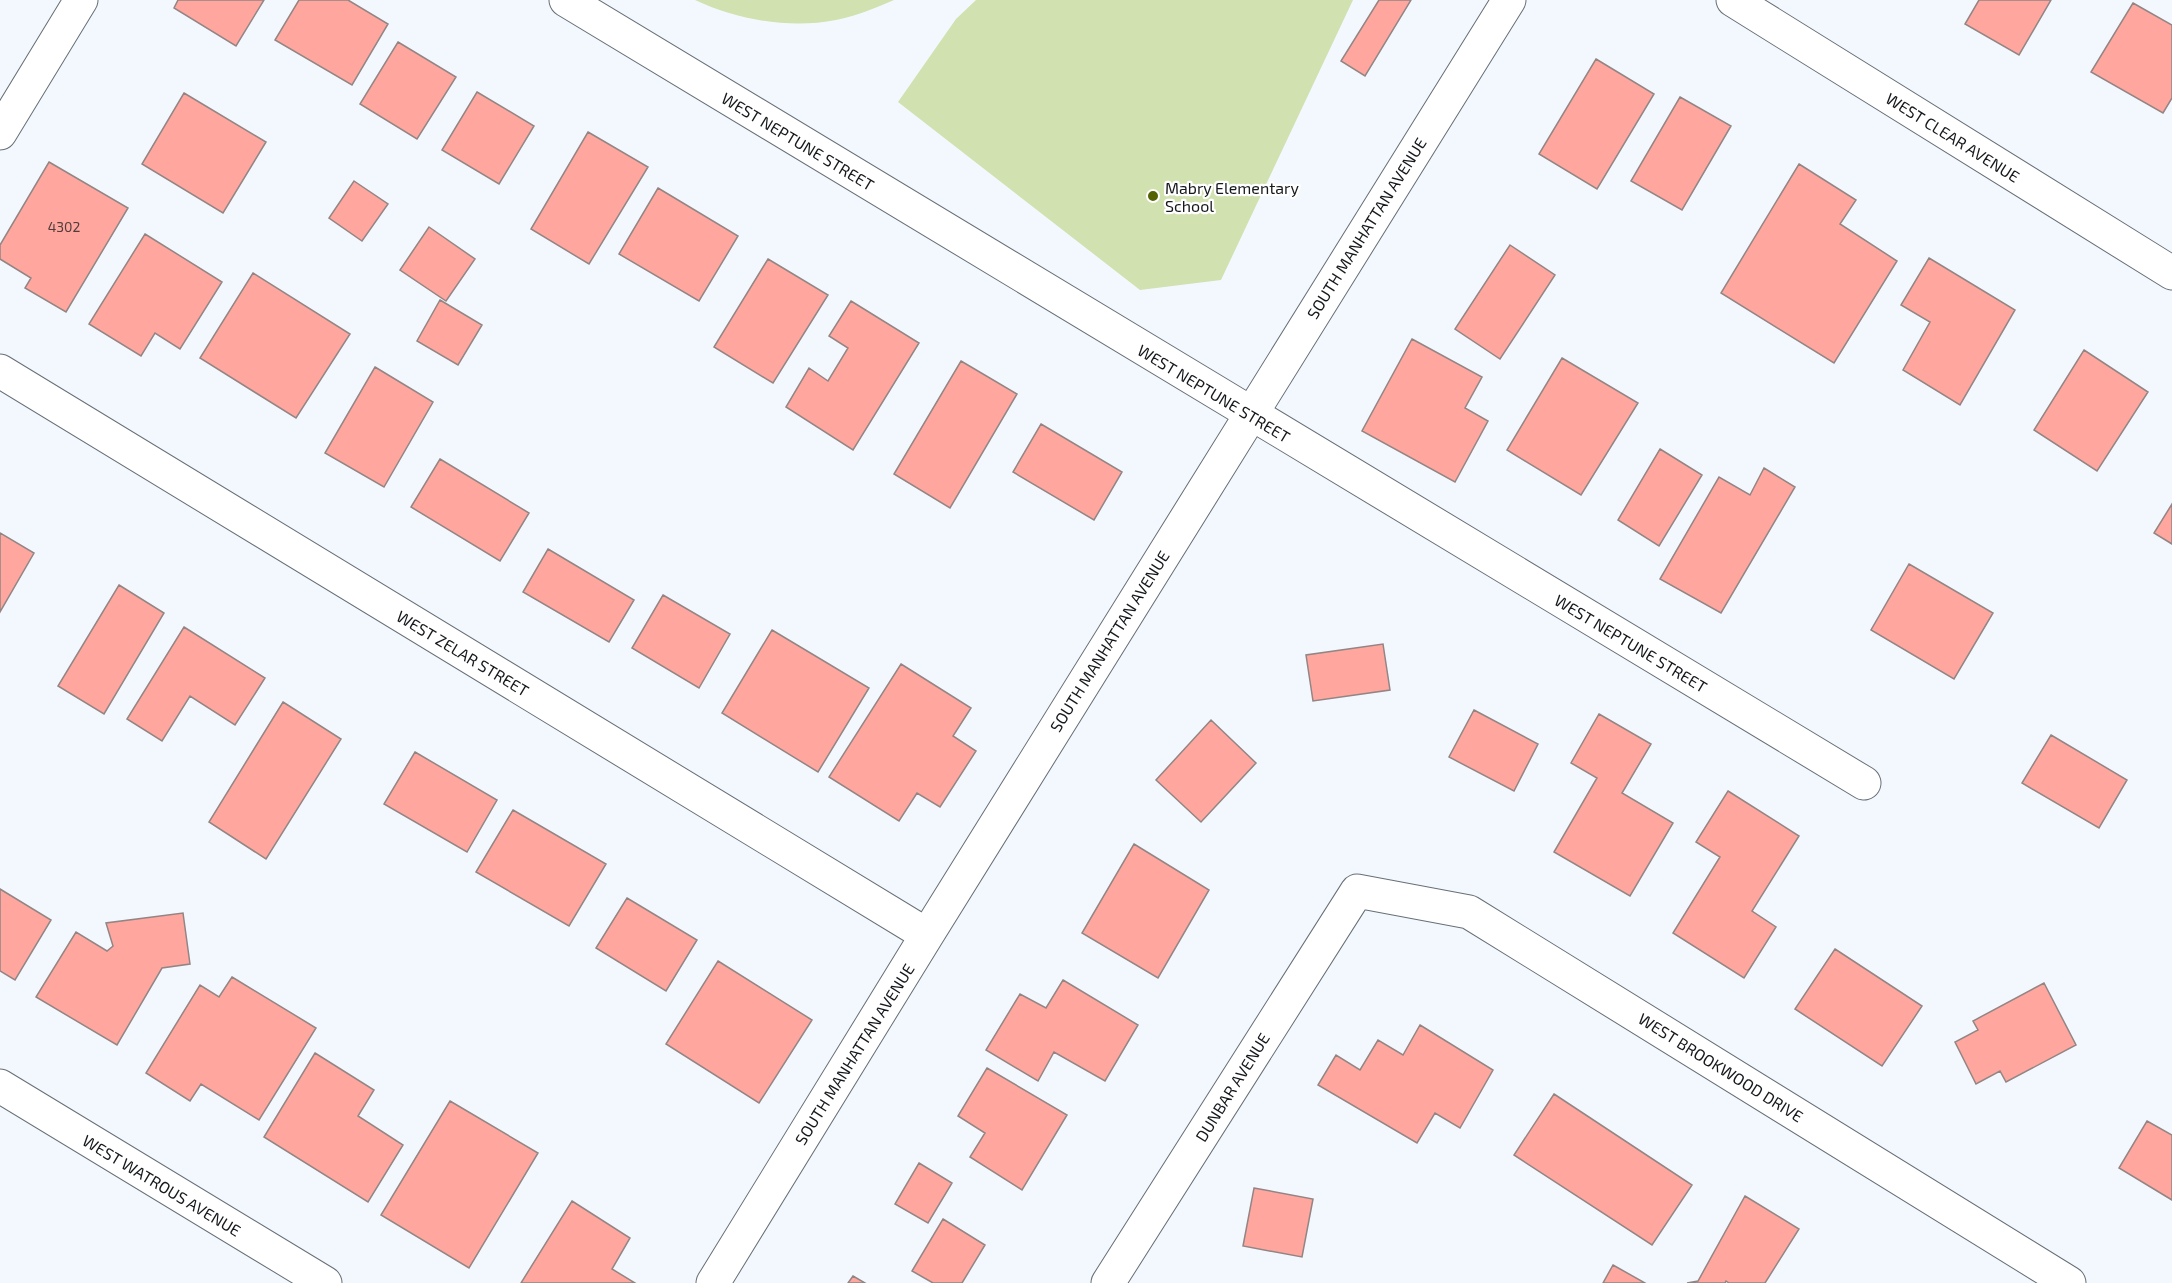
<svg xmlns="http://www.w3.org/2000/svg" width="2172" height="1283" font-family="'Exo 2',sans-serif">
<rect width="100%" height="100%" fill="#f3f8fe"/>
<!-- green -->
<path fill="#d1e1b0" d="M 695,0 L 894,0 C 875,8 857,16 836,20 C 790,29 737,20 695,0 Z
M 976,0 L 1353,0 L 1221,280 L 1140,290 L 898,102 L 956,19 Z"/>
<!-- building -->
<path fill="#ffa69e" stroke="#928584" stroke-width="1.5" d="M 178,0 L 264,0 L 236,46 L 174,8 Z
M 299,0 L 348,0 L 388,24 L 352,85 L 275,40 Z
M 1379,0 L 1411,0 L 1365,76 L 1341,61 Z
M 1979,0 L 2051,0 L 2019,55 L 1965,24 Z
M 2133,3 L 2172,25 L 2172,98 L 2163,113 L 2091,72 Z
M 398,42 L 456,77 L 417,139 L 360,104 Z
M 1596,59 L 1654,94 L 1597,189 L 1539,154 Z
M 477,92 L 534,126 L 499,184 L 442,150 Z
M 184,93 L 266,142 L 223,213 L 142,164 Z
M 1680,97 L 1731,126 L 1682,210 L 1631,181 Z
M 588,132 L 648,167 L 589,264 L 531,229 Z
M 49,162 L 128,208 L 66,312 L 25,288 L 31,278 L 0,259 L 0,245 Z
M 1799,164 L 1856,200 L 1840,224 L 1897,261 L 1834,363 L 1721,293 Z
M 354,181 L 388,204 L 362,241 L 329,218 Z
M 658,188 L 738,236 L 699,301 L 619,254 Z
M 429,227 L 475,259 L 446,301 L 400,270 Z
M 145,234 L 222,282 L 180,349 L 155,333 L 141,356 L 89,324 Z
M 1510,245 L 1555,275 L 1500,359 L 1455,329 Z
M 1929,258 L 2015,310 L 1960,405 L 1903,370 L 1930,322 L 1901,305 Z
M 768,259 L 828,295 L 773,383 L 714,347 Z
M 253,273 L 350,334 L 296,418 L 200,358 Z
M 440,300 L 482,325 L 458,365 L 417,341 Z
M 851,301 L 919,343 L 853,450 L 786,407 L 809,368 L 828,381 L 848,348 L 829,336 Z
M 1412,339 L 1482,377 L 1465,408 L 1488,421 L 1455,482 L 1362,431 Z
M 2084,350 L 2148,392 L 2097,471 L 2034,430 Z
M 1562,358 L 1638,403 L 1581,495 L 1507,450 Z
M 961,361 L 1017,394 L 950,508 L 894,474 Z
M 375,367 L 433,402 L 384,487 L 325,453 Z
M 1041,424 L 1122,472 L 1094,520 L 1013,472 Z
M 1660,449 L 1702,475 L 1659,546 L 1618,520 Z
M 440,459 L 529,513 L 500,561 L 411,507 Z
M 1764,468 L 1795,487 L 1721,613 L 1660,579 L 1719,477 L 1750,495 Z
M 2172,504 L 2172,544 L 2154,533 Z
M 0,533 L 34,553 L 0,612 Z
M 548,549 L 634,600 L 609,642 L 523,592 Z
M 1909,564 L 1993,613 L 1954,679 L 1871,630 Z
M 119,585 L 164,613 L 104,714 L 58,686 Z
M 663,595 L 730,634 L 699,688 L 632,648 Z
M 184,627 L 265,678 L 235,725 L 190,696 L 162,741 L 127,719 Z
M 772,630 L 869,688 L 818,772 L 722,713 Z
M 1383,644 L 1390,690 L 1313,701 L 1306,655 Z
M 901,664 L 971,708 L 953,736 L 976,751 L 940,807 L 917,793 L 899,821 L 829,777 Z
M 283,702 L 341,739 L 266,859 L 209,822 Z
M 1474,710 L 1538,744 L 1514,791 L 1449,757 Z
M 1599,714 L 1651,744 L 1622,793 L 1673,823 L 1630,896 L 1554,852 L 1597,778 L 1571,763 Z
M 1211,720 L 1256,763 L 1201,822 L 1156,780 Z
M 2051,735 L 2127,780 L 2099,828 L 2022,783 Z
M 415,752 L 497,800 L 467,852 L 384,804 Z
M 1728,791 L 1799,836 L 1752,911 L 1776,927 L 1744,978 L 1673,933 L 1720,857 L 1696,842 Z
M 513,810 L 606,864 L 569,926 L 476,872 Z
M 1134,844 L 1209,890 L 1158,978 L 1082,933 Z
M 0,889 L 51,920 L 15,980 L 0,971 Z
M 627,898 L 697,940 L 666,991 L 596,948 Z
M 183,913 L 190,964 L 162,968 L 117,1045 L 36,997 L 76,932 L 107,951 L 113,946 L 106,923 Z
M 1835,949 L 1922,1006 L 1882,1066 L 1795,1009 Z
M 718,961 L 812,1020 L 759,1103 L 666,1044 Z
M 232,977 L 316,1028 L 259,1120 L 201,1084 L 190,1101 L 146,1073 L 200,985 L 219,997 Z
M 1063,980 L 1138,1025 L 1105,1081 L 1054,1052 L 1038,1081 L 986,1050 L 1020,994 L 1046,1008 Z
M 2044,983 L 2076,1045 L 2006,1082 L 2000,1071 L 1976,1084 L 1955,1042 L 1978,1030 L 1973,1021 Z
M 1420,1025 L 1493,1070 L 1460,1128 L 1435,1113 L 1417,1143 L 1318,1085 L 1336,1055 L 1360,1070 L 1378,1040 L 1403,1055 Z
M 315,1053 L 374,1090 L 358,1116 L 403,1145 L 368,1202 L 264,1137 Z
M 987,1068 L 1067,1115 L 1022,1190 L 970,1157 L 985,1133 L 958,1116 Z
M 1554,1094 L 1692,1185 L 1652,1245 L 1514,1155 Z
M 450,1101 L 538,1153 L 469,1268 L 381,1215 Z
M 2147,1121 L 2172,1135 L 2172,1200 L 2119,1168 Z
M 919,1163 L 952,1183 L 928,1223 L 895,1204 Z
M 1254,1188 L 1313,1199 L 1302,1257 L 1243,1246 Z
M 1745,1196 L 1799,1229 L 1765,1283 L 1729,1283 L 1726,1281 L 1725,1283 L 1687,1283 L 1698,1281 Z
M 572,1201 L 630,1238 L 612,1269 L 635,1283 L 521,1283 Z
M 943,1219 L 985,1245 L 962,1283 L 933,1283 L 912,1271 Z
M 1613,1265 L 1645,1283 L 1603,1283 Z
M 853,1276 L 865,1283 L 848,1283 Z"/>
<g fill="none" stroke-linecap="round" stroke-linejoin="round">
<defs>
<path id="minor" d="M 566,0 L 1864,783
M 1733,0 L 2172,273
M 0,133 L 81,0
M 0,371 L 927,935
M 0,1086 L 325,1283
M 713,1283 L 927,935 L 1509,0
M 1108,1283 L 1357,891 L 1469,912 L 2069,1283"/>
</defs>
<!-- minor casing -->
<use href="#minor" stroke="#676f77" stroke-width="35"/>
<!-- minor -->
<use href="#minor" stroke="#fff" stroke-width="33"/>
</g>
<!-- markers -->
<circle fill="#546204" stroke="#fff" stroke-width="2" cx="1153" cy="196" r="6"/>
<g text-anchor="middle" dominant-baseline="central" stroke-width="4.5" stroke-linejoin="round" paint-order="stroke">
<!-- number labels -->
<g font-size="14" fill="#503c3c">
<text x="64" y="226">4302</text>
</g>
<!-- street labels -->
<g font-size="16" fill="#16191c" stroke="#fff">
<text transform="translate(1953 137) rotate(32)">WEST CLEAR AVENUE</text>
<text transform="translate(798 141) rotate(31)">WEST NEPTUNE STREET</text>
<text transform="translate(1366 228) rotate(-58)">SOUTH MANHATTAN AVENUE</text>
<text transform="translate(1214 393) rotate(31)">WEST NEPTUNE STREET</text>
<text transform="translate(1109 641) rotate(-58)">SOUTH MANHATTAN AVENUE</text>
<text transform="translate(1631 643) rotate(31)">WEST NEPTUNE STREET</text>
<text transform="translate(463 653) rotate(31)">WEST ZELAR STREET</text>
<text transform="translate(854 1054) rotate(-58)">SOUTH MANHATTAN AVENUE</text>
<text transform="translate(1721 1067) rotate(32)">WEST BROOKWOOD DRIVE</text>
<text transform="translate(1232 1087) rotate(-58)">DUNBAR AVENUE</text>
<text transform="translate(162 1185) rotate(31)">WEST WATROUS AVENUE</text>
</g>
<!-- poi labels -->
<g font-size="16" fill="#16191c" stroke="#fff" text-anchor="start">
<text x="1165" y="187">Mabry Elementary<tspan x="1165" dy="18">School</tspan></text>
</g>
</g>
</svg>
